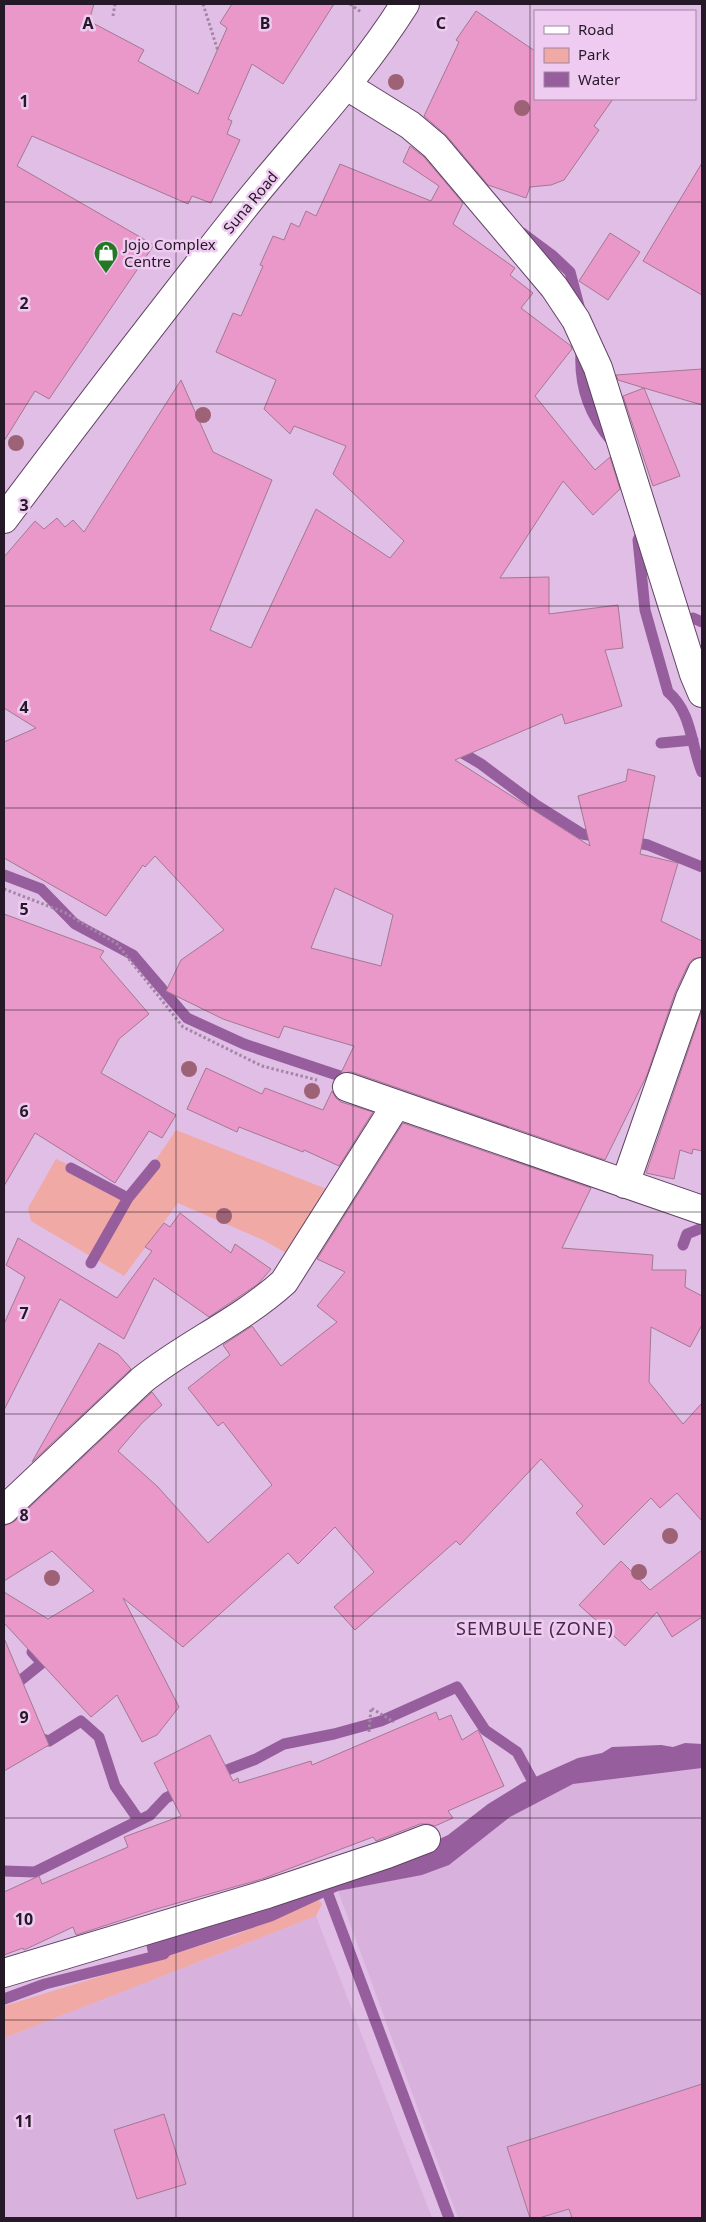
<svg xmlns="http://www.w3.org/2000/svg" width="706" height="2222" font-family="'Noto Sans',sans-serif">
<rect width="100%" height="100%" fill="#e1bee5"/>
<!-- built -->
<path fill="#d9b1dd" d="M 702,1768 L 702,2218 L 458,2218 L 338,1891 L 422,1875 L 449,1865 L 510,1817 L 573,1784 Z
M 316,1916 L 432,2218 L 4,2218 L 4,2038 Z"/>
<!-- green -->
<path fill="#f0a9a5" d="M 176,1130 L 334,1192 L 290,1255 L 263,1240 L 178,1203 L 124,1276 L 31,1221 L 28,1208 L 56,1159 L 132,1195 Z
M 319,1900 L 322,1904 L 316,1916 L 4,2038 L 4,2006 L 235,1935 Z"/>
<!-- water -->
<path fill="#965e9d" d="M 685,1743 L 702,1744 L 702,1768 L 573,1784 L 510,1817 L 449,1865 L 422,1875 L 338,1891 L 273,1921 L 150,1962 L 145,1939 L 418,1849 L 448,1835 L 488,1804 L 522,1783 L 578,1758 L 602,1753 L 612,1747 L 661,1745 L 673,1747 Z"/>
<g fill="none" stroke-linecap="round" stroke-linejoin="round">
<!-- stream -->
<path stroke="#965e9d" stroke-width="11" d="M 522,233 L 553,256 L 570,272 L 579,306
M 581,352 C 579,388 590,416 613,443
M 642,531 L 638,540 L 645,610 L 668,692 C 692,712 691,746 702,772
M 693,618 L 702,622
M 661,743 L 693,740
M 454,748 L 481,764 L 536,805 L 582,834 L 601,837
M 627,841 L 648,845 L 702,867
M 4,875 L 41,889 L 75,924 L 133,955 L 187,1018 L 244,1044 L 352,1080
M 71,1168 L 128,1198
M 683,1245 L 687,1234 L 702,1228
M 91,1263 L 128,1198 L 155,1165
M 16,1692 L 16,1684 L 42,1663 L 32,1652
M 33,1736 L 49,1741 L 81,1721 L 99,1737 L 115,1786 L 138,1819
M 214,1775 L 256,1759 L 284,1744 L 334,1734 L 381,1721 L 457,1687 L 485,1730 L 517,1752 L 538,1791
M 4,1871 L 35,1872 L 150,1815 L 166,1798 L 184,1789
M 325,1886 L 449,2218
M 4,1999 L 45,1984 L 164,1954"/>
</g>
<!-- building -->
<path fill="#e998c9" stroke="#a47892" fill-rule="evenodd" d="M 4,4 L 94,4 L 89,21 L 144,50 L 138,61 L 198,94 L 227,28 L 220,23 L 232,4 L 334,4 L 283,84 L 252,64 L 228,119 L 232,121 L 227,134 L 240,140 L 211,203 L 192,196 L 188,204 L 32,136 L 17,166 L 154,245 L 49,399 L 35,391 L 4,441 Z
M 476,11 L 535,51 L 535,99 L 613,99 L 594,126 L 599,130 L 564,180 L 551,185 L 530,187 L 526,198 L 488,185 L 447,136 L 424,116 L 459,42 L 456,40 Z
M 410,146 L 424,157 L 463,203 L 453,224 L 515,268 L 510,275 L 533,293 L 521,308 L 571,346 L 572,349 L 535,396 L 595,470 L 610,457 L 620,489 L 593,515 L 563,481 L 500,578 L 549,577 L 549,614 L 618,605 L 623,648 L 605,650 L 622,706 L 565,724 L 562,714 L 455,760 L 590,846 L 578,796 L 626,781 L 628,769 L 655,776 L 640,854 L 678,863 L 661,921 L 702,941 L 702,957 L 693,959 L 688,965 L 675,993 L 647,1075 L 605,1160 L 352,1072 L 341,1073 L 354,1046 L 284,1026 L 279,1038 L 223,1019 L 166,991 L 181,960 L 224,930 L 155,856 L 145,867 L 143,865 L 106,916 L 4,858 L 4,742 L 36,728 L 4,708 L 4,557 L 35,521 L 44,529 L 57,518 L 65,527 L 73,520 L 84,532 L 181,380 L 213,452 L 272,480 L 210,630 L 251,648 L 316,509 L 390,558 L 404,541 L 333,474 L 346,446 L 294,426 L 290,434 L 264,409 L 276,380 L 216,352 L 233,313 L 241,316 L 263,266 L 260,265 L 273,236 L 284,240 L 291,223 L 299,227 L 306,211 L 316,216 L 340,164 L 431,201 L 439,186 L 403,162 ZM 335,888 L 393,915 L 381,966 L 311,948 Z
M 702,163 L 702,295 L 643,261 Z
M 610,233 L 640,252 L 608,300 L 579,281 Z
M 702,369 L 702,405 L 644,388 L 680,476 L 653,486 L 623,396 L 644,388 L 618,380 L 616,375 Z
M 4,914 L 104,951 L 100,957 L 149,1014 L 119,1039 L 101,1073 L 176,1115 L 162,1138 L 149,1131 L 115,1183 L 35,1133 L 4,1186 Z
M 702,1010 L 702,1151 L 693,1149 L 692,1154 L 680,1150 L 674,1179 L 646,1173 Z
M 206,1068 L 262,1094 L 265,1088 L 323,1110 L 332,1091 L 336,1098 L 341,1102 L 373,1112 L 339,1166 L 304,1150 L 303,1152 L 239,1127 L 237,1132 L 187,1109 Z
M 403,1123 L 591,1188 L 562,1248 L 653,1255 L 652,1270 L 686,1270 L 685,1287 L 702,1296 L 702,1325 L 690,1347 L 651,1327 L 649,1382 L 683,1424 L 702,1403 L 702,1521 L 677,1493 L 660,1508 L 651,1498 L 604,1545 L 576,1513 L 583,1506 L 541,1459 L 460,1545 L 456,1541 L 355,1630 L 334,1607 L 374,1572 L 335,1527 L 298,1564 L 288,1553 L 183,1647 L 123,1598 L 179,1707 L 157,1735 L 142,1742 L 117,1695 L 91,1717 L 4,1623 L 4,1592 L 48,1619 L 94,1591 L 52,1551 L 4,1581 L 4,1526 L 15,1521 L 152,1392 L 162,1405 L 142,1423 L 118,1451 L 158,1487 L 208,1543 L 272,1485 L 223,1422 L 218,1426 L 188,1388 L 230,1355 L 223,1345 L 252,1326 L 281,1366 L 337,1322 L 317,1306 L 345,1272 L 317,1259 Z
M 180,1213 L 231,1253 L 235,1244 L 271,1269 L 258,1284 L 209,1317 L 154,1278 L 124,1339 L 60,1299 L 4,1410 L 4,1324 L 25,1277 L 6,1265 L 18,1238 L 117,1298 L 152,1251 L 145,1247 L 164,1223 L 170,1227 Z
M 99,1343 L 118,1354 L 131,1369 L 32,1462 Z
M 702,1550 L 702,1617 L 672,1637 L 657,1612 L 625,1646 L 579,1605 L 621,1561 L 650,1590 Z
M 4,1638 L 49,1745 L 4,1771 Z
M 436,1712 L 439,1720 L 451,1715 L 462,1740 L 478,1730 L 504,1786 L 448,1811 L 453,1818 L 435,1826 L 428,1824 L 420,1824 L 376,1841 L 373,1837 L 262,1879 L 153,1910 L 76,1935 L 73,1927 L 24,1950 L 23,1948 L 4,1955 L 4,1892 L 39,1876 L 42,1884 L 128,1847 L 124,1837 L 181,1816 L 154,1763 L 210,1735 L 233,1781 L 238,1778 L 239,1783 L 311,1761 L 312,1765 Z
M 702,2084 L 702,2218 L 572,2218 L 569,2209 L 539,2218 L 530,2218 L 507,2147 Z
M 164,2114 L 186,2184 L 137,2199 L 114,2130 Z"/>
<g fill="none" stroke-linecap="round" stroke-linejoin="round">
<defs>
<path id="minor" d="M 347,86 L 410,125 L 435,146 L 554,287 L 576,320 L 598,368 L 694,674 L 702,693
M 4,519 C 82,415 161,312 241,211 C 297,141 357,80 405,4
M 347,1087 L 702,1210
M 625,1184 L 690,998 L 702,972
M 4,1510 L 142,1380 C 187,1344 241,1321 284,1282 L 396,1105
M 4,1973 L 267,1894 L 387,1854 L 426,1839"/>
</defs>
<!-- minor casing -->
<use href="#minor" stroke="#624365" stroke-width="30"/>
<!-- path -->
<path stroke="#a286a5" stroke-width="3" stroke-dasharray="2.5 2.5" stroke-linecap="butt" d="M 203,4 L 218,51
M 350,4 L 361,12
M 113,16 L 115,4
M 4,889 L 64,912 L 117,944 L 183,1027 L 262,1066 L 317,1080
M 369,1732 L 371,1708 L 394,1722"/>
<!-- minor -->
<use href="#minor" stroke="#fff" stroke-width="28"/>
</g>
<!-- trees -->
<g fill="#9e6276">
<circle cx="396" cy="82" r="8"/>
<circle cx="522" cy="108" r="8"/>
<circle cx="203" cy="415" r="8"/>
<circle cx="16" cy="443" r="8"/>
<circle cx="189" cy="1069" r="8"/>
<circle cx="312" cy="1091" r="8"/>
<circle cx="224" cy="1216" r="8"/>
<circle cx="670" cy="1536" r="8"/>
<circle cx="639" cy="1572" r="8"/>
<circle cx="52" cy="1578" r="8"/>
</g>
<!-- grid -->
<path fill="none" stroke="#261927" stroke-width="1" stroke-opacity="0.55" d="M 176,4 L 176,2218M 353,4 L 353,2218M 530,4 L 530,2218M 4,202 L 702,202M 4,404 L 702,404M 4,606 L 702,606M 4,808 L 702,808M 4,1010 L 702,1010M 4,1212 L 702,1212M 4,1414 L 702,1414M 4,1616 L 702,1616M 4,1818 L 702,1818M 4,2020 L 702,2020"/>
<!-- icons -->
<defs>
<symbol id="shop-pin" viewBox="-11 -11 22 30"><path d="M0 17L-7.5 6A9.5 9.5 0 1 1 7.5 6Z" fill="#247824" stroke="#efcbf2"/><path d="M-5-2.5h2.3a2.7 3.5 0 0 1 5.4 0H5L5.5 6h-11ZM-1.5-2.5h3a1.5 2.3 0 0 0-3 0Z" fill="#fff"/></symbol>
</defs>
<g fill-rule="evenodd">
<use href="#shop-pin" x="92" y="239" width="28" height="38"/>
</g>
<g text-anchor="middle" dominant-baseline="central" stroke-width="5" stroke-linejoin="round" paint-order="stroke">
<!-- street labels -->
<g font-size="15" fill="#261927" stroke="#efcbf2">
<text transform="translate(250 202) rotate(-50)">Suna Road</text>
</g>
<!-- poi labels -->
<g font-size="15" fill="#261927" stroke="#efcbf2" text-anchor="start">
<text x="124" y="244">Jojo Complex<tspan x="124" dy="17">Centre</tspan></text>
</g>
<!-- quarter labels -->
<g font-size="18" letter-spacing="1" fill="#462949" stroke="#efcbf2">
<text x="535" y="1628">SEMBULE (ZONE)</text>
</g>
</g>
<g font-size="16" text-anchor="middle" font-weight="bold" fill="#261927" stroke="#efcbf2" stroke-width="5" stroke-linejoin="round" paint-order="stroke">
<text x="88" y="29">A</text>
<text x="265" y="29">B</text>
<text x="441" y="29">C</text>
<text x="24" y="107">1</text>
<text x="24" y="309">2</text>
<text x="24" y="511">3</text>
<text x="24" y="713">4</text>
<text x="24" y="915">5</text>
<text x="24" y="1117">6</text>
<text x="24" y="1319">7</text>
<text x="24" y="1521">8</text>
<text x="24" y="1723">9</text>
<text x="24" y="1925">10</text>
<text x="24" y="2127">11</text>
</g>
<!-- border -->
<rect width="706" height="2222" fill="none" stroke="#261927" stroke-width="10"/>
<!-- legend -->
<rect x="534" y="10" width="162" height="90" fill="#efcbf2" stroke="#9f84a1"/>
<rect x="544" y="26" width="25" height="8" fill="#ffffff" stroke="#9f84a1"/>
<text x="578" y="35" font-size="15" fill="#261927">Road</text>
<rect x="544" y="48" width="25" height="15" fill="#f0a9a5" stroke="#9f84a1"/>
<text x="578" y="60" font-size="15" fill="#261927">Park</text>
<rect x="544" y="72" width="25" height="15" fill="#965e9d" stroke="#9f84a1"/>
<text x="578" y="85" font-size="15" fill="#261927">Water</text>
</svg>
